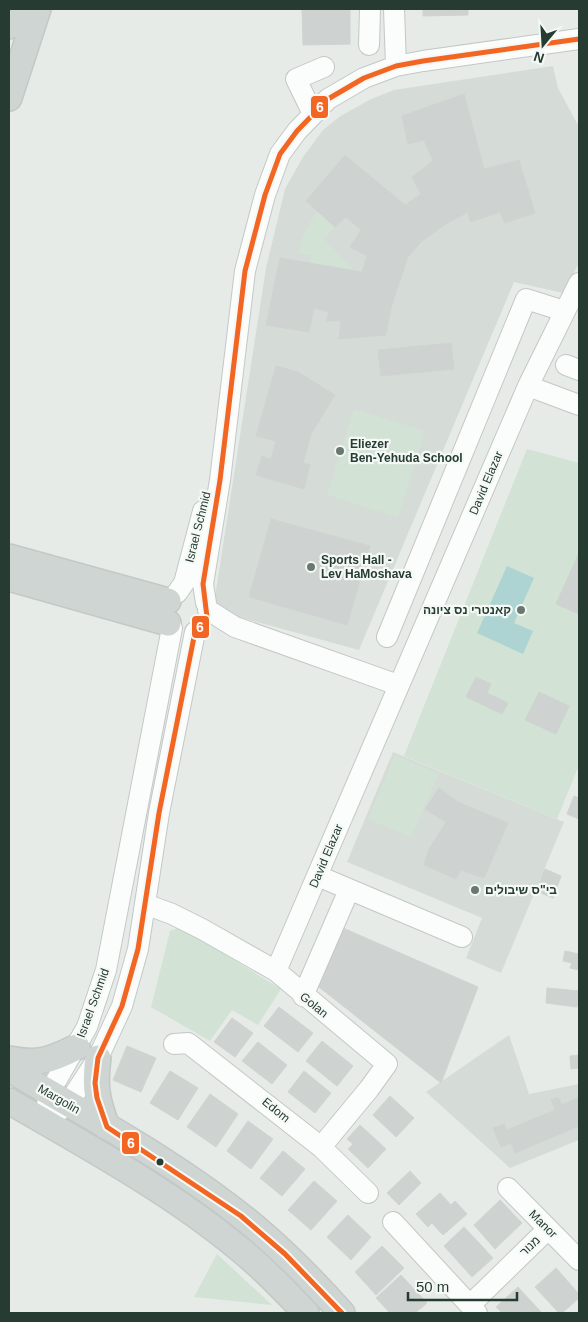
<svg xmlns="http://www.w3.org/2000/svg" width="588" height="1322" font-family="Helvetica,Heebo,sans-serif">
<rect width="100%" height="100%" fill="#e6ebe8"/>
<!-- built -->
<path fill="#d5dcd7" d="M 553,66 L 558,88 L 579,127 L 579,263 L 563,293 L 514,282 L 359,650 L 213,610 L 266,268 L 285,189 L 303,157 L 323,130 L 339,117 L 369,100 L 394,90 Z
M 393,752 L 564,822 L 501,973 L 466,958 L 482,918 L 347,862 Z
M 509,1035 L 529,1094 L 579,1084 L 579,1140 L 510,1168 L 426,1092 Z"/>
<!-- green -->
<path fill="#d2e2d4" d="M 317,210 L 335,227 L 324,239 L 355,271 L 310,263 L 311,255 L 299,254 L 303,237 Z
M 354,409 L 425,431 L 398,517 L 327,495 Z
M 527,449 L 579,463 L 579,765 L 557,819 L 404,756 Z
M 395,755 L 438,774 L 411,837 L 368,819 Z
M 178,928 L 190,933 L 281,989 L 258,1025 L 232,1010 L 210,1041 L 151,1007 L 170,931 Z
M 217,1254 L 272,1305 L 194,1297 Z"/>
<!-- water -->
<path fill="#add4d2" d="M 507,566 L 534,578 L 514,623 L 533,631 L 523,654 L 477,633 Z"/>
<!-- building -->
<path fill="#ced2d0" stroke="#cfd4d1" d="M 302,9 L 350,9 L 350,44 L 303,45 Z
M 423,9 L 468,9 L 468,15 L 423,16 Z
M 464,94 L 484,169 L 519,160 L 535,213 L 505,223 L 500,212 L 470,222 L 468,212 L 444,225 L 421,242 L 408,257 L 392,304 L 386,335 L 339,339 L 341,321 L 326,321 L 329,312 L 314,308 L 309,332 L 266,325 L 280,258 L 362,272 L 367,256 L 350,247 L 361,230 L 346,217 L 335,227 L 306,201 L 345,155 L 405,205 L 421,194 L 412,177 L 433,161 L 424,140 L 408,144 L 402,116 Z
M 451,343 L 454,369 L 381,376 L 378,350 Z
M 276,366 L 298,372 L 335,395 L 311,434 L 303,463 L 310,465 L 304,489 L 256,475 L 262,456 L 271,459 L 276,441 L 256,436 Z
M 271,519 L 370,546 L 347,625 L 249,597 Z
M 579,553 L 579,614 L 556,604 Z
M 476,677 L 491,684 L 487,693 L 508,703 L 502,714 L 466,697 Z
M 539,692 L 569,706 L 556,734 L 525,720 Z
M 439,788 L 458,802 L 508,823 L 484,878 L 460,870 L 456,879 L 424,865 L 428,851 L 446,822 L 425,809 Z
M 574,796 L 579,798 L 579,819 L 567,814 Z
M 545,869 L 561,876 L 553,898 L 536,891 Z
M 343,928 L 478,987 L 441,1083 L 319,987 Z
M 565,951 L 579,954 L 579,970 L 570,968 L 572,963 L 563,961 Z
M 547,988 L 579,991 L 577,1007 L 546,1003 Z
M 279,1007 L 313,1033 L 298,1052 L 264,1026 Z
M 232,1018 L 253,1033 L 235,1057 L 214,1042 Z
M 322,1041 L 353,1066 L 337,1086 L 306,1061 Z
M 258,1042 L 287,1065 L 272,1084 L 242,1061 Z
M 127,1046 L 156,1058 L 141,1092 L 113,1080 Z
M 579,1055 L 579,1068 L 571,1069 L 570,1056 Z
M 170,1071 L 198,1088 L 178,1120 L 150,1103 Z
M 304,1071 L 331,1093 L 315,1113 L 288,1092 Z
M 210,1094 L 238,1114 L 216,1147 L 187,1127 Z
M 390,1096 L 414,1118 L 396,1137 L 373,1115 Z
M 558,1097 L 562,1105 L 579,1097 L 579,1126 L 515,1153 L 511,1143 L 501,1147 L 493,1128 L 504,1124 L 507,1130 L 555,1110 L 551,1100 Z
M 248,1121 L 273,1139 L 251,1169 L 227,1151 Z
M 360,1125 L 386,1149 L 368,1168 L 348,1149 L 353,1144 L 347,1139 Z
M 283,1151 L 305,1169 L 282,1196 L 260,1178 Z
M 410,1171 L 421,1183 L 399,1205 L 387,1193 Z
M 314,1181 L 337,1201 L 311,1230 L 288,1210 Z
M 440,1193 L 451,1205 L 455,1201 L 467,1214 L 443,1235 L 432,1223 L 428,1227 L 416,1214 Z
M 500,1200 L 522,1223 L 495,1249 L 474,1225 Z
M 348,1215 L 371,1237 L 351,1260 L 327,1237 Z
M 464,1227 L 493,1258 L 472,1277 L 444,1246 Z
M 382,1246 L 404,1268 L 376,1295 L 355,1272 Z
M 556,1268 L 579,1294 L 579,1298 L 562,1313 L 559,1313 L 535,1287 Z
M 401,1275 L 427,1303 L 415,1313 L 390,1313 L 376,1298 Z
M 518,1287 L 542,1313 L 502,1313 L 496,1307 Z"/>
<g fill="none" stroke-linecap="round" stroke-linejoin="round">
<defs>
<path id="minor" d="M 394,9 L 396,66
M 369,45 L 370,9
M 313,114 L 296,79 L 324,67
M 566,365 L 579,370
M 528,386 L 579,405
M 177,593 L 184,583 L 203,511
M 206,603 L 203,584 L 220,480 L 245,271 L 265,195 L 280,154 L 297,131 L 328,99 L 364,78 L 396,66 L 423,61 L 579,39
M 208,610 L 235,627 L 398,685
M 387,637 L 526,299 L 564,311
M 318,876 L 462,937
M 145,904 L 172,914 L 202,929 L 276,971 L 387,1064 L 369,1089 L 321,1147
M 276,971 L 528,386 L 579,283
M 303,996 L 349,890
M 174,1044 L 188,1043 L 321,1147 L 368,1193
M 47,1105 L 49,1093 L 87,1027 L 106,970 L 172,628
M 44,1122 L 68,1104 L 98,1058 L 122,1006 L 138,949 L 159,813 L 195,632
M 508,1188 L 579,1260
M 393,1222 L 477,1313
M 470,1305 L 548,1229"/>
<path id="major" d="M 9,26 L 14,9
M 9,98 L 38,9
M 9,557 L 168,601
M 9,578 L 168,623
M 98,1058 C 94,1086 97,1101 107,1127
M 9,1059 C 38,1065 51,1060 77,1047
M 9,1069 C 92,1118 181,1165 256,1228 C 287,1254 315,1283 342,1313
M 9,1101 C 86,1146 168,1190 237,1247 C 262,1267 284,1290 306,1313"/>
</defs>
<!-- minor casing -->
<use href="#minor" stroke="#c3c8c5" stroke-width="22"/>
<!-- major casing -->
<use href="#major" stroke="#c3c9c6" stroke-width="28"/>
<!-- minor -->
<use href="#minor" stroke="#fbfcfc" stroke-width="20"/>
<!-- major -->
<use href="#major" stroke="#cfd5d2" stroke-width="25"/>
<defs>
<path id="bus-1" d="M 342,1313 L 285,1254 L 241,1216 L 107,1127 L 97,1098 L 95,1083 L 98,1058 L 122,1006 L 138,949 L 159,813 L 195,632 L 204,624 L 207,617 L 203,584 L 220,480 L 245,271 L 265,195 L 280,154 L 297,131 L 328,99 L 364,78 L 396,66 L 423,61 L 579,39"/>
</defs>
<!-- bus-1 casing -->
<use href="#bus-1" stroke="#f5f9f6" stroke-width="9"/>
<!-- bus-1 -->
<use href="#bus-1" stroke="#f26522" stroke-width="5"/>
</g>
<!-- markers -->
<g fill="#697972" stroke="#f5f9f6" stroke-width="2">
<circle cx="340" cy="451" r="5"/>
<circle cx="311" cy="567" r="5"/>
<circle cx="521" cy="610" r="5"/>
<circle cx="475" cy="890" r="5"/>
</g>
<circle fill="#263c32" stroke="#f5f9f6" stroke-width="2" cx="160" cy="1162" r="4.5"/>
<g text-anchor="middle" dominant-baseline="central" stroke-width="4.5" stroke-linejoin="round" paint-order="stroke">
<!-- poi labels -->
<g font-size="12" font-weight="bold" fill="#263c32" stroke="#f5f9f6" text-anchor="start">
<text x="350" y="444">Eliezer<tspan x="350" dy="14">Ben-Yehuda School</tspan></text>
<text x="321" y="560">Sports Hall -<tspan x="321" dy="14">Lev HaMoshava</tspan></text>
<text x="511" y="610" text-anchor="end">קאנטרי נס ציונה</text>
<text x="485" y="890">בי"ס שיבולים</text>
</g>
<!-- street labels -->
<g font-size="12" fill="#263c32" stroke="#f5f9f6">
<text transform="translate(486 483) rotate(-67)">David Elazar</text>
<text transform="translate(198 527) rotate(-76)">Israel Schmid</text>
<text transform="translate(326 856) rotate(-67)">David Elazar</text>
<text transform="translate(93 1003) rotate(-70)">Israel Schmid</text>
<text transform="translate(314 1005) rotate(39)">Golan</text>
<text transform="translate(59 1099) rotate(30)">Margolin</text>
<text transform="translate(276 1110) rotate(39)">Edom</text>
<text transform="translate(543 1224) rotate(45)">Manor</text>
<text transform="translate(530 1246) rotate(-44)">מנור</text>
</g>
</g>
<g stroke="#f5f9f6" stroke-width="2">
<rect x="310" y="95" width="19" height="24" rx="5" fill="#f26522"/>
<rect x="191" y="615" width="19" height="24" rx="5" fill="#f26522"/>
<rect x="121" y="1131" width="19" height="24" rx="5" fill="#f26522"/>
</g>
<g font-size="14" text-anchor="middle" font-weight="bold" fill="#fff">
<text x="320" y="112">6</text>
<text x="200" y="632">6</text>
<text x="131" y="1148">6</text>
</g>
<!-- border -->
<rect width="588" height="1322" fill="none" stroke="#263c32" stroke-width="20"/>
<!-- north arrow -->
<g transform="translate(543 45) rotate(198)" stroke="#f5f9f6" stroke-width="4" paint-order="stroke">
<path d="M0-4L9 19L0 12L-9 19Z" fill="#263c32"/>
<text y="-8" font-size="14" font-weight="bold" text-anchor="middle" fill="#263c32">N</text>
</g>
<!-- scale -->
<path d="M408 1292v8h109v-8" fill="none" stroke="#263c32" stroke-width="2.5"/>
<text x="416" y="1292" font-size="15" fill="#263c32" stroke="#f5f9f6" stroke-width="4" paint-order="stroke">50 m</text>
</svg>
